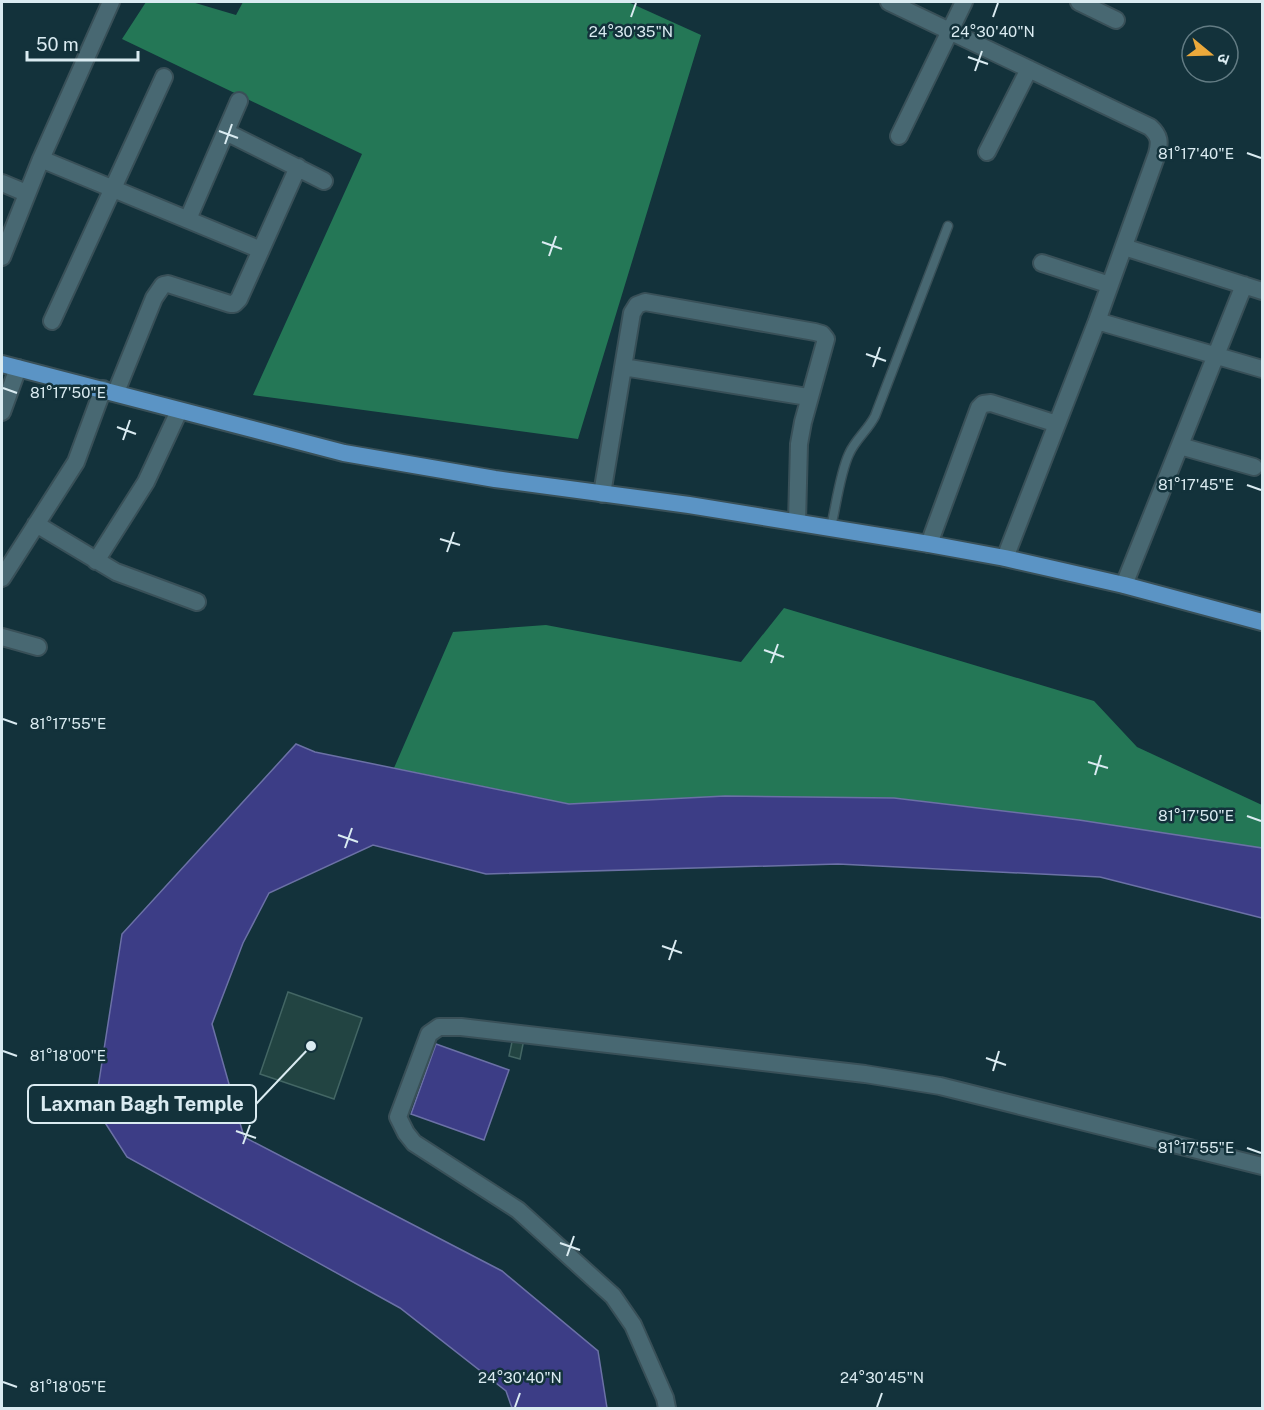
<svg xmlns="http://www.w3.org/2000/svg" width="1264" height="1410" font-family="'Public Sans','Noto Sans Devanagari',sans-serif">
<rect width="100%" height="100%" fill="#13323b"/>
<!-- forest -->
<path fill="#247756" d="M 146,2 L 192,2 L 236,15 L 243,2 L 628,2 L 701,35 L 578,439 L 253,395 L 362,154 L 122,39 Z
M 784,608 L 1094,701 L 1137,747 L 1262,805 L 1262,848 L 1079,820 L 894,798 L 725,796 L 569,804 L 394,768 L 453,632 L 546,625 L 741,662 Z"/>
<!-- water -->
<path fill="#3c3d86" stroke="#6b71a6" stroke-width="1.5" d="M 296,744 L 315,752 L 569,804 L 725,796 L 894,798 L 1079,820 L 1262,848 L 1262,918 L 1100,877 L 838,864 L 486,874 L 373,845 L 269,893 L 243,943 L 212,1024 L 244,1137 L 502,1271 L 598,1351 L 607,1408 L 512,1408 L 506,1391 L 400,1308 L 127,1157 L 95,1107 L 122,934 Z
M 436,1044 L 509,1070 L 484,1140 L 411,1114 Z"/>
<!-- building -->
<path fill="#224442" stroke="#436664" stroke-width="1.5" d="M 288,992 L 362,1018 L 334,1099 L 260,1074 Z
M 513,1037 L 524,1039 L 520,1059 L 509,1056 Z"/>
<g fill="none" stroke-linecap="round" stroke-linejoin="round">
<defs>
<path id="service" d="M 831,527 C 836,506 840,473 849,454 C 855,440 868,430 875,416 L 948,226"/>
<path id="minor" d="M 889,2 L 1150,127 C 1160,136 1160,142 1157,154 L 1097,321 L 1005,558
M 1079,2 L 1116,20
M 226,132 L 324,181
M 899,136 L 964,2
M 987,152 L 1029,69
M 41,159 L 261,250
M 2,183 L 26,193
M 188,219 L 239,101
M 1124,247 L 1262,291
M 2,257 L 41,159 L 111,2
M 1042,263 L 1110,285
M 52,321 L 164,77
M 1097,321 L 1262,369
M 623,367 L 808,397
M 116,392 L 154,298 L 163,285 L 168,284 L 230,304 L 234,304 L 239,299 L 298,167
M 2,412 L 18,368
M 1180,446 L 1254,467
M 602,494 L 632,313 L 637,305 L 645,302 L 815,332 L 822,334 L 826,339 L 803,422 L 799,444 L 797,522
M 36,524 L 116,572 L 197,602
M 929,544 L 979,408 L 983,404 L 991,403 L 1057,424
M 96,561 L 146,482 L 179,411
M 2,578 L 76,462 L 103,389
M 1124,585 L 1244,285
M 2,637 L 38,647
M 667,1408 L 665,1398 L 633,1325 L 613,1296 L 518,1210 L 414,1143 L 406,1133 L 398,1117 L 429,1034 L 439,1027 L 461,1027 L 865,1074 L 940,1086 L 1262,1166"/>
<path id="primary" d="M 2,364 L 344,453 L 495,479 L 689,505 L 929,544 L 1005,558 L 1124,585 L 1262,622"/>
</defs>
<!-- service casing -->
<use href="#service" stroke="#395058" stroke-width="11"/>
<!-- minor casing -->
<use href="#minor" stroke="#395058" stroke-width="20"/>
<!-- primary casing -->
<use href="#primary" stroke="#395058" stroke-width="20"/>
<!-- service -->
<use href="#service" stroke="#486872" stroke-width="8"/>
<!-- minor -->
<use href="#minor" stroke="#486872" stroke-width="16"/>
<!-- primary -->
<use href="#primary" stroke="#5b94c5" stroke-width="16"/>
</g>
<!-- ticks -->
<path fill="none" stroke="#daebf1" stroke-width="2" d="M 631,17 L 636,3M 993,17 L 998,3M 968,57 L 988,64M 975,71 L 982,51M 219,131 L 238,138M 225,144 L 232,124M 1247,153 L 1261,158M 542,242 L 562,249M 549,256 L 556,236M 866,354 L 886,361M 873,367 L 880,347M 3,388 L 17,393M 117,427 L 136,434M 123,440 L 130,420M 1247,485 L 1261,490M 440,539 L 460,545M 447,552 L 454,532M 764,650 L 784,657M 771,663 L 778,644M 3,719 L 17,724M 1088,762 L 1108,768M 1095,775 L 1101,755M 1247,816 L 1261,821M 338,835 L 358,842M 345,848 L 352,828M 662,946 L 682,953M 669,960 L 676,940M 3,1051 L 17,1056M 986,1058 L 1006,1065M 993,1071 L 999,1051M 236,1131 L 256,1138M 243,1144 L 250,1125M 1247,1148 L 1261,1153M 560,1243 L 580,1250M 567,1256 L 574,1236M 3,1382 L 17,1387M 515,1407 L 520,1393M 877,1407 L 882,1393"/>
<g font-size="15" text-anchor="middle" fill="#daebf1" stroke="#13323b" stroke-width="5" stroke-linejoin="round" paint-order="stroke">
<text x="631" y="37">24°30'35"N</text>
<text x="993" y="37">24°30'40"N</text>
<text x="1196" y="159">81°17'40"E</text>
<text x="68" y="398">81°17'50"E</text>
<text x="1196" y="490">81°17'45"E</text>
<text x="68" y="729">81°17'55"E</text>
<text x="1196" y="821">81°17'50"E</text>
<text x="68" y="1061">81°18'00"E</text>
<text x="1196" y="1153">81°17'55"E</text>
<text x="520" y="1383">24°30'40"N</text>
<text x="882" y="1383">24°30'45"N</text>
<text x="68" y="1392">81°18'05"E</text>
</g>
<!-- callouts -->
<path fill="none" stroke="#daebf1" stroke-width="2" d="M311 1046L256 1104"/>
<circle fill="#daebf1" stroke="#13323b" stroke-width="2" cx="311" cy="1046" r="6"/>
<rect fill="#13323b" stroke="#daebf1" stroke-width="2" x="28" y="1085" width="228" height="38" rx="6"/>
<g font-size="20" text-anchor="middle" font-weight="bold" fill="#daebf1">
<text x="142" y="1111">Laxman Bagh Temple</text>
</g>
<!-- border -->
<rect width="1264" height="1410" fill="none" stroke="#daebf1" stroke-width="6"/>
<!-- north arrow -->
<g transform="translate(1210 54) rotate(109)"><circle r="28" fill="#13323b" stroke="#637c84" stroke-width="1.5"/>
<path d="M0-4.5L10 22L0 15L-10 22Z" fill="#eca93b"/>
<text y="-9" font-size="16" font-weight="bold" text-anchor="middle" fill="#daebf1">उ</text>
</g>
<!-- scale -->
<path d="M27 51v9h111v-9" fill="none" stroke="#daebf1" stroke-width="3"/>
<text x="36" y="51" font-size="18" fill="#daebf1" stroke="#13323b" stroke-width="4.5" paint-order="stroke">50 m</text>
</svg>
